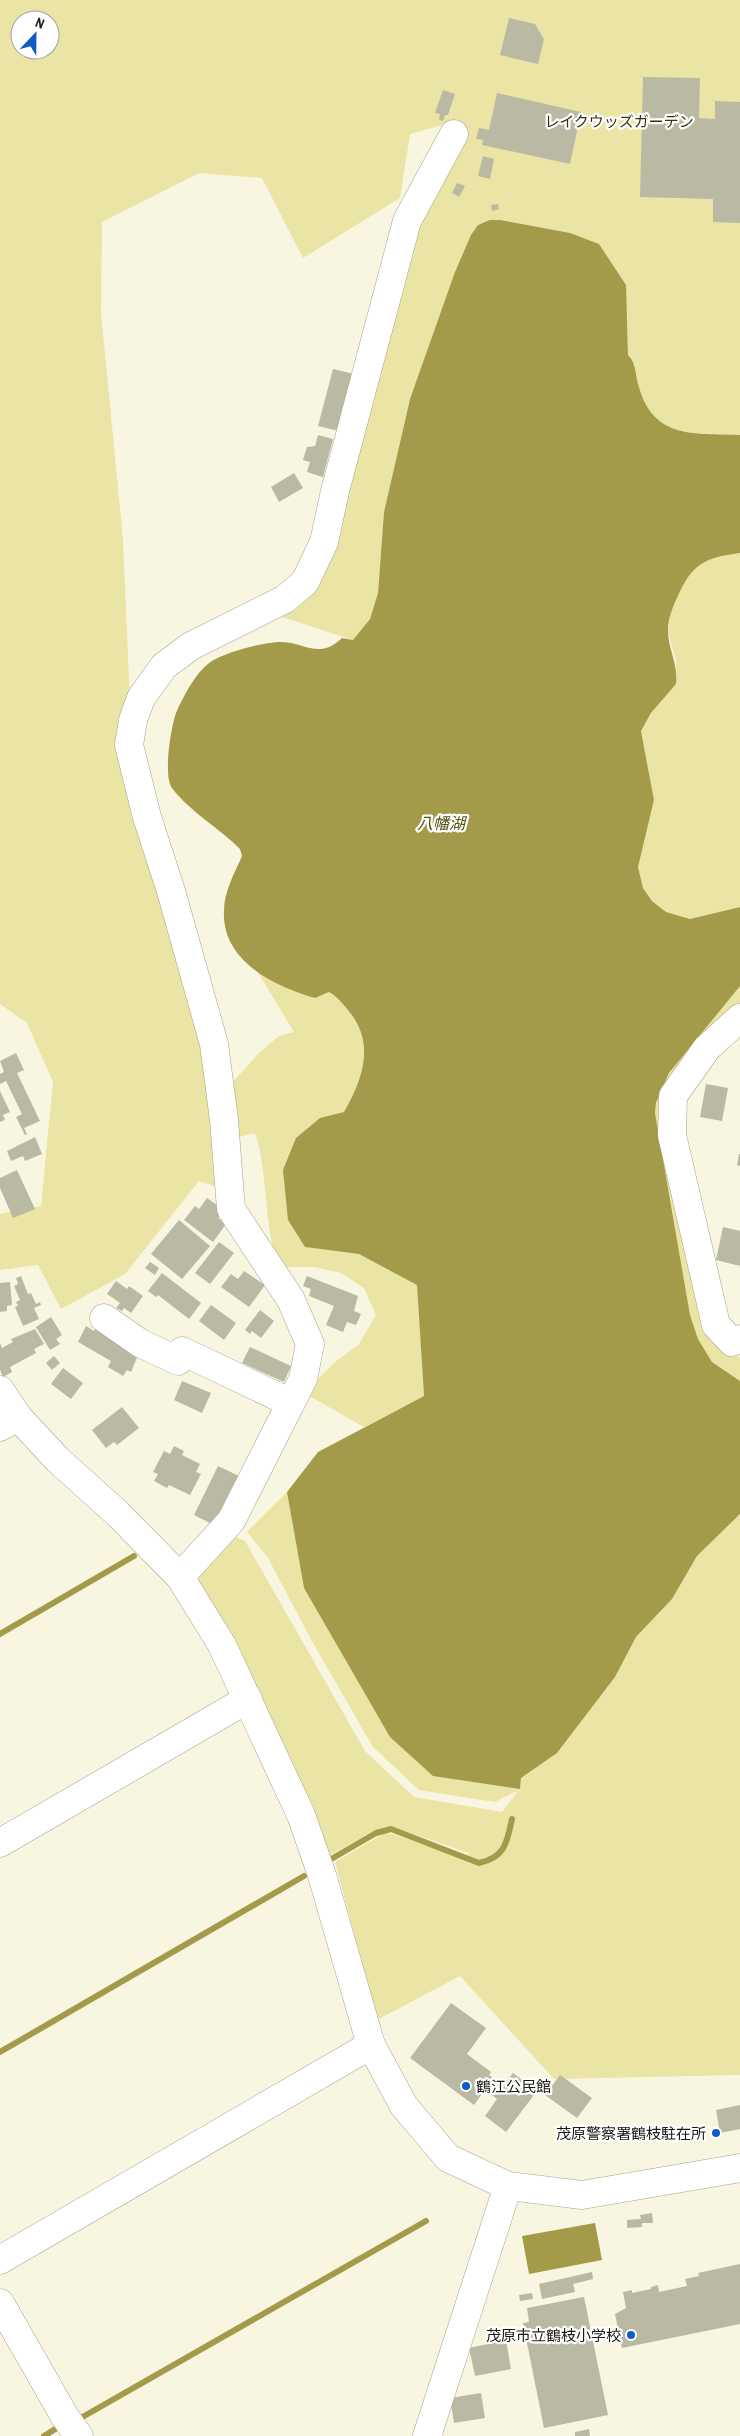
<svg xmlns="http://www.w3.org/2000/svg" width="740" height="2436" font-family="'Archivo Narrow','Noto Sans JP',sans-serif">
<rect width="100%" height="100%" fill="#f8f6e0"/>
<!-- green -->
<path fill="#eae4a5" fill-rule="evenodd" d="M 0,0 L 740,0 L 740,435 C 695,433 654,440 639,387 C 636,375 637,364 628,355 L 627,311 L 599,244 L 410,398 L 384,512 L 378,593 L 370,619 L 353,640 L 279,616 L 313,588 L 417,215 L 453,122 L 410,134 L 400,198 L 303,258 L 262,178 L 199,173 L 102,222 L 101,313 L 123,539 L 130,704 L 210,1069 L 221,1188 L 199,1181 L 125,1274 L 61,1309 L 38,1265 L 0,1270 L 0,1214 L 41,1206 L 53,1082 L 27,1023 L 0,1004 ZM 20,20 L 50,20 L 50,50 L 20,50 Z
M 740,553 L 740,907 L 690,919 L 666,912 L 652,901 L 643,888 L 638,867 L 654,800 L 641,731 L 651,713 L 676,684 L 676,661 L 668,632 L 671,610 L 682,586 L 688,575 L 697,565 L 714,556 Z
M 257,971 L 282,986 L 315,998 L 329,992 C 339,998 344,1005 351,1014 C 375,1045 362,1081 344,1112 L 320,1119 L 305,1247 L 359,1254 L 417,1284 L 424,1396 L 364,1427 L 304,1393 L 335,1362 L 359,1344 L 376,1315 L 364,1288 L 341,1273 L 314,1267 L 282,1267 L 270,1251 L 273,1247 C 264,1209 267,1170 255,1133 L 234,1138 L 231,1084 L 260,1052 L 279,1036 L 294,1032 Z
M 740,986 L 740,1010 L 669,1091 L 708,1324 L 736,1356 L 740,1358 L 740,1381 L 712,1362 L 698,1339 L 690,1315 L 655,1113 C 658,1072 714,1018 740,986 Z
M 287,1492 L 304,1588 L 520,1789 L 521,1778 L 557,1753 L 615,1677 L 636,1637 L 672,1599 L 697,1556 L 740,1514 L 740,2075 L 554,2079 L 460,1976 L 377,2020 L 335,1862 L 383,1834 L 393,1834 L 465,1859 L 469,1853 L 390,1826 L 373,1831 L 330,1855 L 287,1752 L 195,1578 L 232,1535 L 245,1541 L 365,1751 L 414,1797 L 502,1812 L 519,1790 L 495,1802 L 419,1790 L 373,1747 L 313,1643 L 268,1558 L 247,1532 Z"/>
<!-- water -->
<path fill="#a49b4a" d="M 490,220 L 500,220 L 570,233 L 599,244 L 626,285 L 628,355 C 637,364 635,375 639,387 C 654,440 695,433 740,435 L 740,553 C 703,558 692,564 677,598 C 672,608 668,620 668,631 C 668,649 678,662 676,684 L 651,713 L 641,731 L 654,800 L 638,867 L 643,888 L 652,901 L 666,912 L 690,919 L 740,907 L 740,986 L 669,1073 L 656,1103 L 655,1113 L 690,1315 L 698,1339 L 712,1362 L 740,1381 L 740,1514 L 697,1556 L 672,1599 L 636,1637 L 615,1677 L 557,1753 L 521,1778 L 520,1789 L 433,1776 L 390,1737 L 304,1588 L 287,1492 L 318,1452 L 424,1396 L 417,1285 L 359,1254 L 305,1247 L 288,1220 L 283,1170 L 296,1138 L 320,1118 L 344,1112 C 362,1081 375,1045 351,1014 C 344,1005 339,998 329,992 L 315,998 C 274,986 221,961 224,910 C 224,892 235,872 242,856 L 240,849 C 218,827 190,812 172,788 C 163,776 171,727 176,713 C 183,697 197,670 212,661 C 227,652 262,643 278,642 C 305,641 318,661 342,638 L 353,640 L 370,619 L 378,593 L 384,512 L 410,399 L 455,272 L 471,235 L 478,225 Z
M 595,2223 L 602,2260 L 529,2274 L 522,2236 Z"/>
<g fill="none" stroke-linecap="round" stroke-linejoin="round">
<!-- stream -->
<path stroke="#a49b4a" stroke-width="6" d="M 0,1634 L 134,1556
M 333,1858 L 376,1833 L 391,1829 L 479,1863 C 505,1857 507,1843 512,1819
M 0,2052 L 304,1876
M 79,2419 L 426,2221
M 44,2436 L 60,2426"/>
</g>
<!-- building -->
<path fill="#bab9a4" d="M 509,18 L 535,24 L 544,39 L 538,64 L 500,55 Z
M 643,77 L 700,78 L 699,118 L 715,119 L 715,101 L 740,102 L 740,223 L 713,222 L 713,199 L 640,197 Z
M 443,90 L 455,94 L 448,115 L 445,115 L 443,121 L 439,120 L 440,114 L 435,113 Z
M 497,93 L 581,112 L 570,164 L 482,145 L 483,140 L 476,139 L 479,128 L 489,130 Z
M 483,156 L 494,159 L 490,179 L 478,176 Z
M 457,183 L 465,186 L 459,197 L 452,193 Z
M 498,204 L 499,209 L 492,211 L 491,205 Z
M 333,369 L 354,374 L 339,431 L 318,426 Z
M 318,435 L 333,439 L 323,477 L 307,472 L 310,462 L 303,460 L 307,447 L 315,446 Z
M 294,473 L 303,488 L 279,502 L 271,487 Z
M 16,1053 L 24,1070 L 17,1073 L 40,1121 L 24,1128 L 27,1134 L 25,1135 L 16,1117 L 22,1114 L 6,1081 L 0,1084 L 0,1074 L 4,1072 L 0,1061 Z
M 706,1084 L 728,1088 L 722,1121 L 700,1117 Z
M 0,1091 L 10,1112 L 3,1115 L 5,1120 L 0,1122 Z
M 35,1137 L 42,1154 L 25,1161 L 23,1156 L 11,1161 L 7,1151 Z
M 739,1154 L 740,1154 L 740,1166 L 737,1165 Z
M 17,1170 L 35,1209 L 13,1218 L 0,1188 L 0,1178 Z
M 207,1198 L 224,1210 L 218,1218 L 226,1224 L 213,1242 L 184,1220 L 195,1206 L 199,1209 Z
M 179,1220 L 210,1246 L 182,1279 L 151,1254 Z
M 723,1227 L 740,1231 L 740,1266 L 716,1260 Z
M 219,1242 L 234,1253 L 210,1284 L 195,1273 Z
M 150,1262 L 159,1268 L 155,1275 L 145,1268 Z
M 244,1271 L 265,1285 L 249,1307 L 221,1287 L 231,1274 L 238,1279 Z
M 162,1273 L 201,1303 L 189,1319 L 158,1295 L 156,1297 L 148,1291 Z
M 21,1276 L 28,1294 L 31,1293 L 36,1304 L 40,1302 L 41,1305 L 34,1308 L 39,1319 L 23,1326 L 15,1307 L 18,1306 L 16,1302 L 20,1300 L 14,1286 L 18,1284 L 16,1278 Z
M 307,1276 L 358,1296 L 354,1311 L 361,1314 L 356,1325 L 347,1322 L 343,1332 L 326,1325 L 334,1306 L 309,1296 L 311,1289 L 303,1286 Z
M 116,1281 L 127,1289 L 129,1286 L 143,1296 L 131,1313 L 124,1308 L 122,1311 L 116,1308 L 120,1303 L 107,1294 Z
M 10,1282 L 12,1305 L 7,1306 L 7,1311 L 0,1312 L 0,1283 Z
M 211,1305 L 236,1323 L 224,1340 L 199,1321 Z
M 260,1310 L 274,1321 L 261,1338 L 252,1331 L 250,1334 L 245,1330 Z
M 51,1317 L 62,1335 L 56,1339 L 60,1344 L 50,1350 L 36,1327 Z
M 98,1325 L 139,1353 L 131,1372 L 127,1370 L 123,1376 L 108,1367 L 111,1361 L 78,1342 L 86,1326 L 94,1331 Z
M 35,1329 L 44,1344 L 34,1349 L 36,1353 L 10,1367 L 12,1372 L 3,1377 L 0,1370 L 0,1343 L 2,1348 L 13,1342 L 11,1339 Z
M 250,1347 L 291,1366 L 284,1382 L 242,1363 Z
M 54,1356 L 60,1363 L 52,1370 L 46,1363 Z
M 63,1368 L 83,1383 L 71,1399 L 51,1384 Z
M 182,1381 L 211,1393 L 202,1413 L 174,1400 Z
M 122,1407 L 139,1428 L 117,1445 L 114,1442 L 106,1448 L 92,1430 Z
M 174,1446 L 184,1451 L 182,1455 L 200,1464 L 196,1472 L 201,1474 L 190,1495 L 169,1485 L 167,1488 L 154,1481 L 158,1474 L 153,1472 L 164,1451 L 170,1454 Z
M 218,1466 L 239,1476 L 222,1511 L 212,1524 L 194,1515 Z
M 451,2003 L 486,2028 L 467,2054 L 491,2072 L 489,2075 L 503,2086 L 513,2073 L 537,2091 L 506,2132 L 485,2116 L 497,2099 L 485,2090 L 474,2105 L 410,2058 Z
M 560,2075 L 592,2098 L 577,2118 L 545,2095 Z
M 740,2105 L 740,2129 L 720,2133 L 716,2110 Z
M 652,2213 L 653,2223 L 642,2223 L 642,2227 L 627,2228 L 627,2220 L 641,2219 L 640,2215 Z
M 740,2264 L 740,2324 L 622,2348 L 615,2314 L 626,2308 L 623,2292 L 632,2290 L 632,2293 L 651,2289 L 651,2287 L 658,2285 L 659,2292 L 687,2286 L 685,2279 L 699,2276 L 698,2273 Z
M 592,2272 L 593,2279 L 573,2284 L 575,2292 L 542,2299 L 539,2284 Z
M 532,2293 L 533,2299 L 520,2301 L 519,2295 Z
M 584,2297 L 608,2415 L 544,2428 L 523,2323 L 529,2322 L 527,2308 Z
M 506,2340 L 511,2369 L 475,2376 L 469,2348 Z
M 481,2393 L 485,2418 L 454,2423 L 450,2398 Z
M 589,2429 L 590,2436 L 575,2436 L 575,2432 Z"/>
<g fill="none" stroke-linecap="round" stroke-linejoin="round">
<defs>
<path id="minor" d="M 740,1018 L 707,1048 L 673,1096 L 672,1135 L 716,1325 L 732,1342 L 740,1339
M 104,1318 L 140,1343 L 178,1361 L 182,1351 L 291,1403
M 0,1427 L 18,1417
M 180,1577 L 231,1521 L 303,1379 L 310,1344 L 291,1300 L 231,1209 L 224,1120 L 214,1044 L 171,891 L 147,817 L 129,745 L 133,720 L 141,698 L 164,666 L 191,646 L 285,599 L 305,582 L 324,542 L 335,491 L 407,221 L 454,134
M 0,1843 L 248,1699
M 0,2260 L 371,2045
M 0,2303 L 65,2417 L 79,2436
M 427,2436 L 508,2186"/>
<path id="major" d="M 0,1390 L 18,1417 L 58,1460 L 118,1514 L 180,1577 L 222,1645 L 301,1815 L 322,1875 L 371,2045 L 404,2106 L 448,2158 L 508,2186 L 582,2195 L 740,2168"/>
</defs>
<!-- minor casing -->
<use href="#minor" stroke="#a5a38f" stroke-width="29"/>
<!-- major casing -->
<use href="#major" stroke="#a5a38f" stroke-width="29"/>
<!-- minor -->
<use href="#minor" stroke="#fff" stroke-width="28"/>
<!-- major -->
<use href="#major" stroke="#fff" stroke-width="28"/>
</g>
<!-- markers -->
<g fill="#125ac5" stroke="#fff" stroke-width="2">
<circle cx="466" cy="2086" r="5"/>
<circle cx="716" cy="2133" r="5"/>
<circle cx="631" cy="2335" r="5"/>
</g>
<g text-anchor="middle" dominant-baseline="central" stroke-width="4.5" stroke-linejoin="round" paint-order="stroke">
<!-- park labels -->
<g font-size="15" fill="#37330f" stroke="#fff">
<text x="619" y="121">レイクウッズガーデン</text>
</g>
<!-- poi labels -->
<g font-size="15" fill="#1a1912" stroke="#fff" text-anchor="end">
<text x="476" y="2086" text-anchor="start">鶴江公民館</text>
<text x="706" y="2133">茂原警察署鶴枝駐在所</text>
<text x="621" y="2335">茂原市立鶴枝小学校</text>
</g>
<!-- water labels -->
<g font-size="16" font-style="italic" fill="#575012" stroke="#fff">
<text x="441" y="823">八幡湖</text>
</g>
</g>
<!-- north arrow -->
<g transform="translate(35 35) rotate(22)"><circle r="24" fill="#ffffff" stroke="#a3a3a0"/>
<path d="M0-4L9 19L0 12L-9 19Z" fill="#125ac5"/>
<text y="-8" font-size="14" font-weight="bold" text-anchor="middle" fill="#1a1912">N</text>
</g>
</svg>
